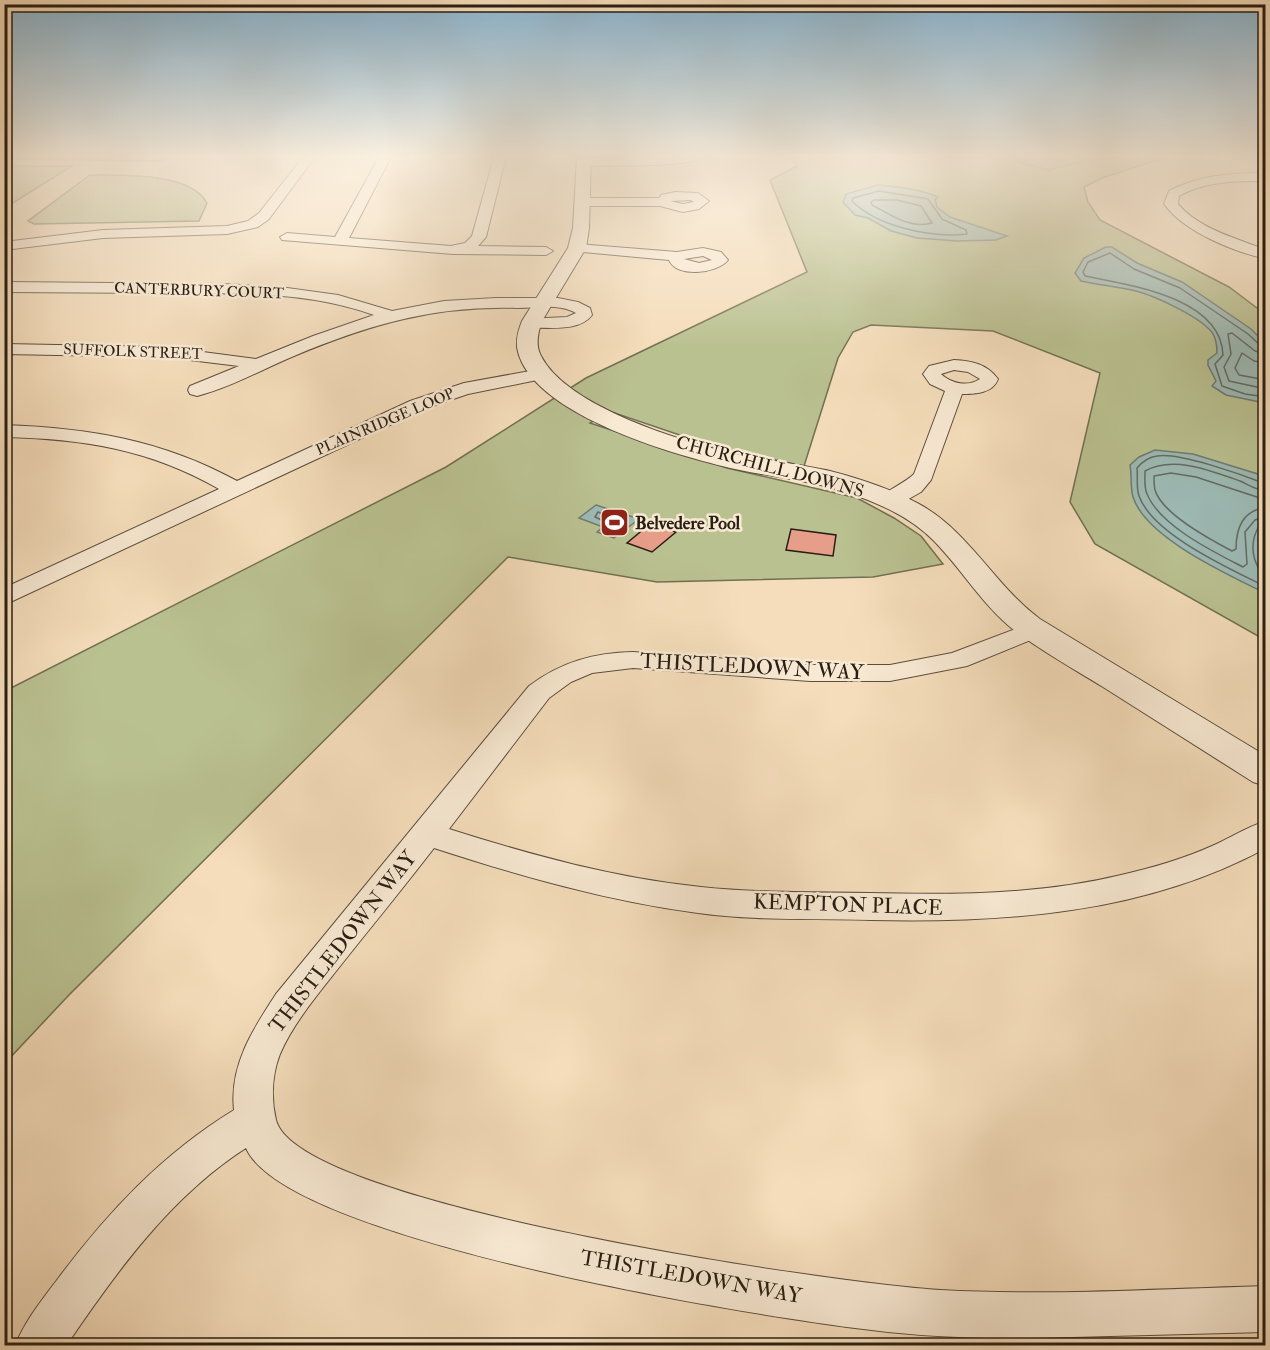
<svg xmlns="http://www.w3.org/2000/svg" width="1270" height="1350" font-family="'IM FELL Double Pica',serif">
<rect width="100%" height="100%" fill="#f5ddbb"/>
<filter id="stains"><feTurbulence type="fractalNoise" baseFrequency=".00333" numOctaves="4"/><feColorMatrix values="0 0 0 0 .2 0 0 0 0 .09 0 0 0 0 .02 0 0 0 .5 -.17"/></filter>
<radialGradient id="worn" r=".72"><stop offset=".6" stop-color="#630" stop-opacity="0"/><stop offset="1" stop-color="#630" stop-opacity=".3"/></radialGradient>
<!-- green -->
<path fill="#bac191" stroke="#727052" stroke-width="1.5" d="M 5,157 L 167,157 L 162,161 L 5,159 Z
M 789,157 L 1167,157 L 1102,178 L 1084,187 L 1088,202 L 1100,220 L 1229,287 L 1265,314 L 1265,640 L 1095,544 L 1070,502 L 1100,373 L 993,331 L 871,325 L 853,332 L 838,358 L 804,466 L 715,447 L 609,411 L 590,423 L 727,468 L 857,498 L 894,518 L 921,536 L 943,564 L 873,577 L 657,582 L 508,557 L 69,995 L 5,1063 L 5,691 L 446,467 L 586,378 L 807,272 L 770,180 L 797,166 Z
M 5,166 L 72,166 L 5,208 Z
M 90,175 C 121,175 191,172 207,203 L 199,221 L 34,224 L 28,221 Z"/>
<!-- water -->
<path fill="#9dbbb6" stroke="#6f7c75" stroke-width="1.5" d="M 1014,157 L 1101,157 L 1049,170 L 1021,163 Z
M 878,185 C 898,187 919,189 938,197 L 935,200 L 937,207 L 950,217 L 1007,236 L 996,240 L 957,241 L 917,238 L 891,231 L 868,218 L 855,215 L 843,202 L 846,194 Z
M 1106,247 L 1112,247 L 1137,263 L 1182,282 L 1251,329 L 1265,343 L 1265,403 L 1226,395 L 1212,386 L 1216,381 L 1208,365 L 1208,360 L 1217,353 C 1217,347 1216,339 1213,334 C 1203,318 1155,296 1136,291 C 1118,287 1100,285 1081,281 L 1075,273 L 1084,258 Z
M 1155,450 L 1193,454 L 1261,475 L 1265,481 L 1265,529 L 1258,538 C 1260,558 1266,572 1265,593 C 1229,575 1146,538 1133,497 C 1130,487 1132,475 1130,465 L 1139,457 Z
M 596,505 L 639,519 L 614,538 L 597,532 L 603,527 L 579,518 Z"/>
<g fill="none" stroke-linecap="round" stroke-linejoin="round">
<!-- shore -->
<path stroke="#636c64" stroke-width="1.5" d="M 879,191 L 928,199 L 942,219 L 966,230 L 967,234 C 931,238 878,227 852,201 L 853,198 Z
M 874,200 L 897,200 L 921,206 L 932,223 C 910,229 891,215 872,205 L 871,202 Z
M 1266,346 L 1260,345 L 1248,334 L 1180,288 L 1134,269 L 1110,253 L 1088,262 L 1083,272 L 1085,276 C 1128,285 1221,297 1223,355 L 1215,364 L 1222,386 L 1245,394 L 1266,397
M 1266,354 L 1255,351 L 1232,333 L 1228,334 L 1231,354 L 1224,367 L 1229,381 L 1266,389
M 1266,363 L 1254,361 L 1242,353 L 1235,368 L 1239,375 L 1266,380
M 1266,484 C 1243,475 1179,452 1157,456 C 1149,457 1142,462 1137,468 C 1138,477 1136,488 1139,496 C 1153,535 1231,569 1266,587
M 1266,491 C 1256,490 1249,485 1240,481 C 1212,471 1173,455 1145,471 C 1145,478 1144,487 1147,494 C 1160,526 1214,552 1243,567 L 1247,564 L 1245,532 L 1255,520 L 1266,516
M 1266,500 L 1196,477 L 1171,473 L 1154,476 C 1154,480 1154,486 1155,490 C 1162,514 1211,540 1232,551 L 1236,549 C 1236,527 1243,511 1266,507
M 598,512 L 621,520 L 623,524 L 614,531 L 610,530 L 606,522 L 595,517 Z
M 1266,524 L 1259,526 C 1251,540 1251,556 1260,571 L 1266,572"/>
</g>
<!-- building -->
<path fill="#e69e88" stroke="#291e13" stroke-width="1.5" d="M 651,523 L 676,532 L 652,552 L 627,543 Z
M 791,529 L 836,535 L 833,556 L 786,550 Z"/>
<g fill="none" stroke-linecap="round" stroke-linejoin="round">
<defs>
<path id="minor" d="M 303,157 L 315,157 L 269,219 L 258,227 L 227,234 L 103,238 L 4,250 L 4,242 L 103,230 L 227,226 L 248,221 L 259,213 Z
M 379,157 L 391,157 L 349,238 L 451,246 L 465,243 L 472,236 L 494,157 L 506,157 L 486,237 L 478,246 L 546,247 L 553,251 L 546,255 L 453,254 L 282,240 L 280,237 L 287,233 L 335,237 Z
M 671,157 L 703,157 C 690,168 606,165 584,166 L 578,162 L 584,158 Z
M 1266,173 L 1266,181 C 1235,181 1206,181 1179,196 L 1178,204 C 1199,229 1236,238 1266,250 L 1266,259 C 1233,251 1184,232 1164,204 L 1169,191 C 1199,175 1232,173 1266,173 Z
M 675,192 L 698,193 L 709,201 L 699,209 L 683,212 L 660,206 L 581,206 L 575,202 L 581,198 L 659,198 L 661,195 ZM 691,200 L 694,202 L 683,204 L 670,201 Z
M 577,244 L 677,252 L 703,248 L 721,252 L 728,260 C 717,274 676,278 669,260 L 572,251 L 570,248 ZM 703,256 L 712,260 L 699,263 L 684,259 Z
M 4,282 L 220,284 L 280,287 L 338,295 L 392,311 L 444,301 L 496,298 L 558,298 L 578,302 L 590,308 L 592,315 C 579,332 550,327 531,328 L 525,327 L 523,323 L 525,319 L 567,317 L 576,313 C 559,303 535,308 517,308 C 433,306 371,324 294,356 C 263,369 231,387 197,396 L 190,394 L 188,390 L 190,386 L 239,366 L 165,357 L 4,354 L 4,344 L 165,347 L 256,359 L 313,336 L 374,315 C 307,291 232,293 161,293 C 109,293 57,292 4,292 Z
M 954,360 C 972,361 987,364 998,379 C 993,393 976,394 962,394 L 931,480 L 921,492 L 898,505 L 890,507 L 882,505 L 879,500 C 887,489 904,484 914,474 L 945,391 L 930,384 L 923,374 L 929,366 ZM 954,370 L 968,372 L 980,379 C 968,387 952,384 941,374 Z
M 541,369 L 547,370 L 550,374 L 547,378 L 468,394 L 424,409 L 4,605 L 4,588 L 219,489 C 149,449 84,439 4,437 L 4,425 C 89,428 162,440 237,481 L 410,401 L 464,383 Z
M 1034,622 L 1043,625 L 1047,630 L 1043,635 L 967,666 L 890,681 L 810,681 L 633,668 L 592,673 L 571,682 L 549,698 L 449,829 C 531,855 615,878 701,887 C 757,893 813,892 869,893 C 953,895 1039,895 1121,875 C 1152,868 1183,859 1212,846 C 1230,838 1247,827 1266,821 L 1266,848 C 1144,914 1005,923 870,920 C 812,918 755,921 698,913 C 608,901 520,876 434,848 C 401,891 366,933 333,975 C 314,999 292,1026 280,1054 C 272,1075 271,1099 276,1120 C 298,1207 846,1285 941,1290 C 1049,1296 1157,1289 1266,1286 L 1266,1332 L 1033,1338 L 1033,1346 L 987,1346 L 986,1338 C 942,1337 899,1334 855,1328 C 750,1315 286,1240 246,1148 C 171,1196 116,1272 66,1346 L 15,1346 C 25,1321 41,1301 57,1280 C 107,1213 162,1154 234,1110 C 229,1066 253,1029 276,994 L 529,686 C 561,662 593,653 633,652 L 810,665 L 890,665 L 952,653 Z"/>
<path id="tertiary" d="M 577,157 L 591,157 L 589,228 L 586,248 L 542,321 C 538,332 535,345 541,356 C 567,407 683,442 736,454 C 767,461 799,464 830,471 C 861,479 891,489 919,504 C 969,531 995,586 1040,619 L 1266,756 L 1266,786 L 1253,782 C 1203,750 1153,719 1103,687 C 1074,669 1043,652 1015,631 C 982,605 962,569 933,540 C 909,516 878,503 846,492 C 810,480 772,477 735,469 C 678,456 535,416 518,352 C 515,341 518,331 522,321 L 568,248 L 573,228 Z"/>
</defs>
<!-- minor casing -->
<use href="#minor" stroke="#5c4e3d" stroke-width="2"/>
<!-- tertiary casing -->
<use href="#tertiary" stroke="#5c4e3d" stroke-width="2"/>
<!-- minor -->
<use href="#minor" fill="#f8e9d3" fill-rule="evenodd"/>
<!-- tertiary -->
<use href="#tertiary" fill="#f8e9d3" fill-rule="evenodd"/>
</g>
<!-- sky -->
<linearGradient id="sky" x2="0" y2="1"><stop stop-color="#8ab7d4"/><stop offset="0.45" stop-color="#faf0e0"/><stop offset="1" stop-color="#faf0e0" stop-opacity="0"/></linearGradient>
<rect width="1270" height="346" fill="url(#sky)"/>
<!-- icons -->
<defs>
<symbol id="stadium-square" viewBox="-11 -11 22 22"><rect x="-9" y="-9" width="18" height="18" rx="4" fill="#8f2418" stroke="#f8e9d3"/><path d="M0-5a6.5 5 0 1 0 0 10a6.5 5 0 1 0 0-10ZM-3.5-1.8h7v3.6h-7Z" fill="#fff"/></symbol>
</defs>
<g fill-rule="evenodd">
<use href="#stadium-square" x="598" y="506" width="33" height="33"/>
</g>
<g text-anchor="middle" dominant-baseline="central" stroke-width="5" stroke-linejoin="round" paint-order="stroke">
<!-- far-street labels -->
<g font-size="15" fill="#291e13" stroke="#f8e9d3">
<text transform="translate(199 291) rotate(2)">CANTERBURY COURT</text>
<text transform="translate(133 352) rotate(2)">SUFFOLK STREET</text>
<text transform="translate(385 422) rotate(-23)">PLAINRIDGE LOOP</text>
</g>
<!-- street labels -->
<g font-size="18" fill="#291e13" stroke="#f8e9d3">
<text transform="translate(770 467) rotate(15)">CHURCHILL DOWNS</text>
</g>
<!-- poi labels -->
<g font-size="18" font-weight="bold" fill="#291e13" stroke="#f8e9d3" text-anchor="start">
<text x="635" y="523">Belvedere Pool</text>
</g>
<!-- near-street labels -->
<g font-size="21" fill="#291e13" stroke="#f8e9d3">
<text transform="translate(752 667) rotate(3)">THISTLEDOWN WAY</text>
<text transform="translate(848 905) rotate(2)">KEMPTON PLACE</text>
<text transform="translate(343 942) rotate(-52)">THISTLEDOWN WAY</text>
<text transform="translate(691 1277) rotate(10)">THISTLEDOWN WAY</text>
</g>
</g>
<!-- margin -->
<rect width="1270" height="1350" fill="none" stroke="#f5ddbb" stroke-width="24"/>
<rect x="6" y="6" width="1258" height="1338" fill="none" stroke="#291e13" stroke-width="3"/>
<rect x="12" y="12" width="1246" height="1326" fill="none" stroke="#291e13" stroke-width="1.5"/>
<rect width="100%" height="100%" filter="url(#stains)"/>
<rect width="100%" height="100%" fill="url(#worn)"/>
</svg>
